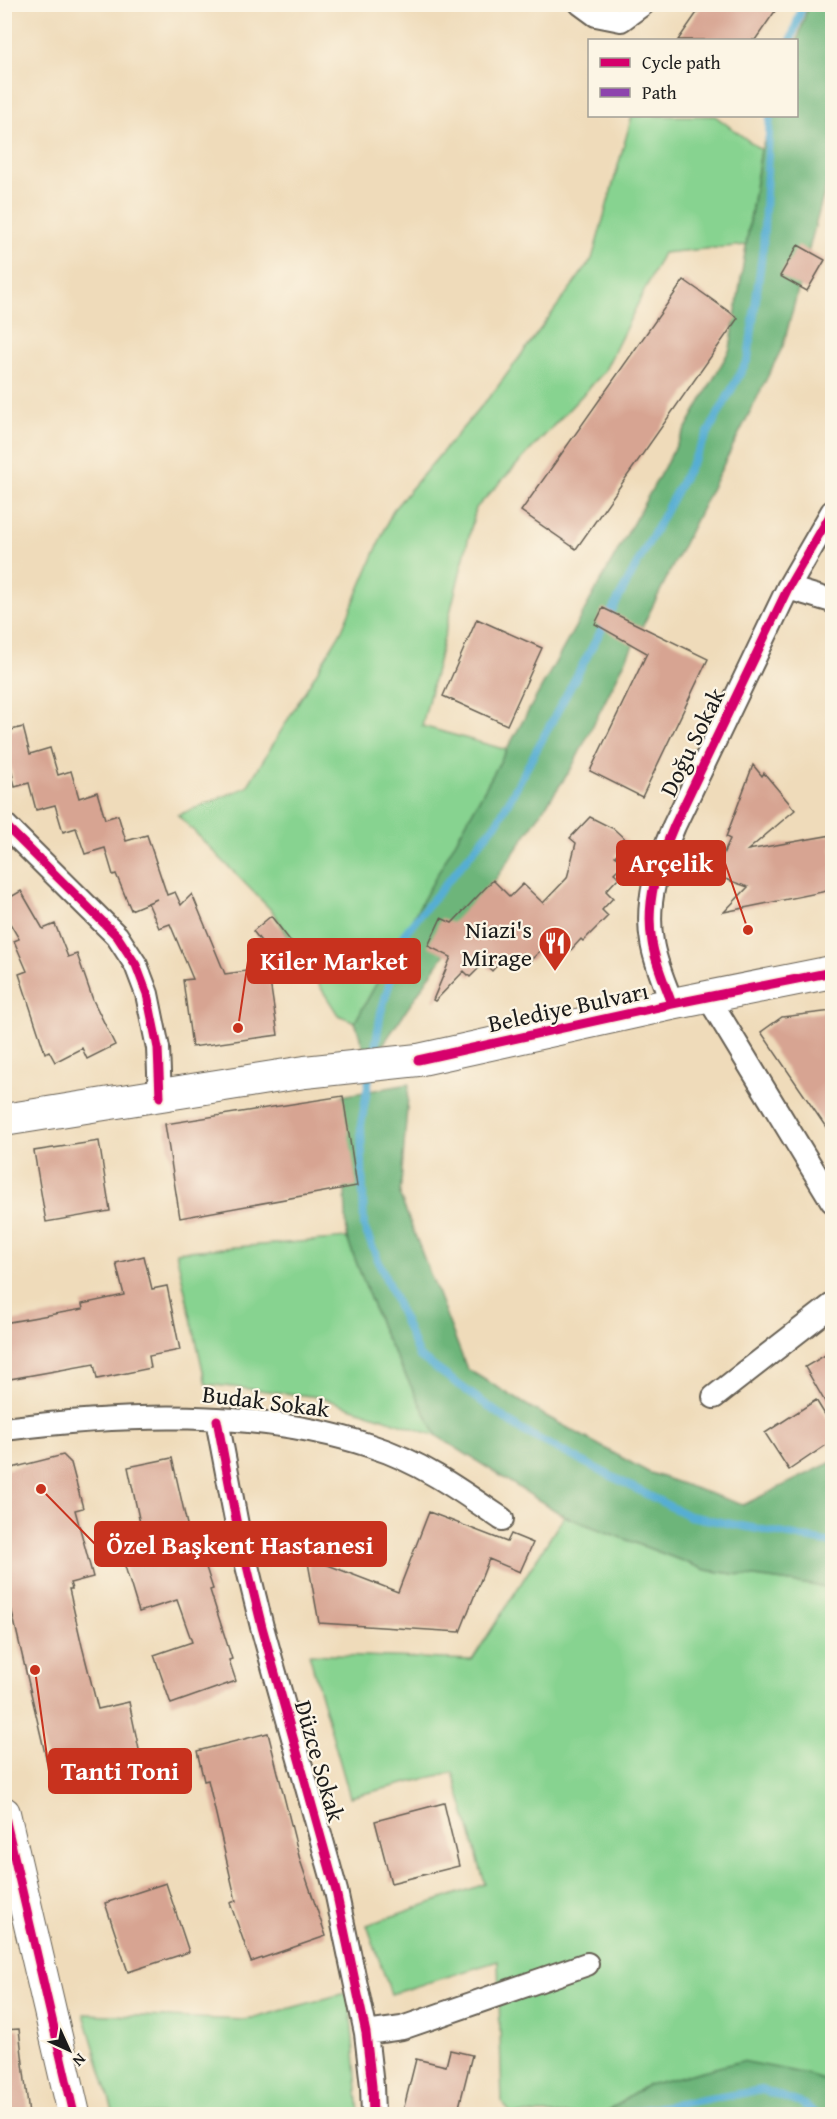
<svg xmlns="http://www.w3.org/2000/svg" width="837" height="2119" font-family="'Gentium Book Plus',serif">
<rect width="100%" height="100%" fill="#fcf5e5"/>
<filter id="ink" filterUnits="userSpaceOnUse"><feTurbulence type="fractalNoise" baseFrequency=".0167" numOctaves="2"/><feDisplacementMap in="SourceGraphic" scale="12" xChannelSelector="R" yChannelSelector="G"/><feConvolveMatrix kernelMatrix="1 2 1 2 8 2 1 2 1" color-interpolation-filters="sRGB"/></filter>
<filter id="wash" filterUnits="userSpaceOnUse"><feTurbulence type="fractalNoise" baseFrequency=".008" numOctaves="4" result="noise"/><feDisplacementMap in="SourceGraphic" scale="24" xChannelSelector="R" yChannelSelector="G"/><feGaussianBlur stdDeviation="1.35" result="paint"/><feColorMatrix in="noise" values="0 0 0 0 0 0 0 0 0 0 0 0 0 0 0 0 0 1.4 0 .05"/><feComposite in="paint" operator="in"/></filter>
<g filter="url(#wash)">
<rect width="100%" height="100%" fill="#efdbba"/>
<!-- green -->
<path fill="#87d390" stroke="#527856" stroke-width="1.5" d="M 632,116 L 715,116 L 761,150 L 746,245 L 663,253 L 604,372 L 476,508 L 422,726 L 507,750 L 355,1022 L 338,1015 L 273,912 L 178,815 L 247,787 L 341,632 L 393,510 L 496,389 L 592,259 Z
M 347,1238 L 383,1332 L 437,1436 L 319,1397 L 206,1384 L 176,1252 Z
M 564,1516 L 706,1570 L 832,1588 L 832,2082 L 807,2074 L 647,2085 L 603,2114 L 512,2114 L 502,2103 L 498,1961 L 391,1994 L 367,1925 L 485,1884 L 453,1772 L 350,1797 L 309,1654 L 472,1660 Z
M 349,1992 L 359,2114 L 114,2114 L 84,2014 L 247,2020 Z"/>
<!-- forest -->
<path fill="#6db57a" stroke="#44684b" stroke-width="1.5" d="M 808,5 L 832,5 L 832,163 L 783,346 L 571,769 L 369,1065 L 355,1022 L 730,349 L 761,150 L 774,116 L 796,116 L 797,42 Z
M 409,1084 L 400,1196 L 467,1369 L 535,1410 L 648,1472 L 743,1505 L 832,1462 L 832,1588 L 706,1570 L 564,1516 L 437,1436 L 383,1332 L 347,1238 L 341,1096 Z
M 742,2061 L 807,2074 L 832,2082 L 832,2114 L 603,2114 L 647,2085 Z"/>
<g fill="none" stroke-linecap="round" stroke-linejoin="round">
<!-- stream -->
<path stroke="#56aed3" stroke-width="8" d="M 791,40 L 803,4
M 373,1060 L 381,1012 L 404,934 L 498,821 L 748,359 L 763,247 L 770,116
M 370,1073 L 361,1125 L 364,1227 L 419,1356 L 521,1430 L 689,1516 L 832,1543
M 627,2114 L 630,2112 L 762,2090 L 803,2104 L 816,2114"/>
</g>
<g id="blocks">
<!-- building -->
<path fill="#d7a492" d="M 703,4 L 780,4 L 755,40 L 678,40 Z
M 798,245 L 825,260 L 807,291 L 780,276 Z
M 684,280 L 738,318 L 576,549 L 521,511 Z
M 603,608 L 708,659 L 642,797 L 590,771 L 647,653 L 595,624 Z
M 477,619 L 542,648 L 507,725 L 443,696 Z
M 23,727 L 30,754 L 50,748 L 58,775 L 71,771 L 79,798 L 97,792 L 105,819 L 118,815 L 126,841 L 147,835 L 167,895 L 175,892 L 181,905 L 192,894 L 225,974 L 268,968 L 278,1035 L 192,1047 L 183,980 L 193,979 L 170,924 L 159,928 L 148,903 L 157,899 L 131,910 L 116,874 L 113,875 L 105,848 L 85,854 L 76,828 L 63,832 L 55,805 L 36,810 L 29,783 L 15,787 L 9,759 L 4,761 L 4,732 Z
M 753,765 L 762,776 L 764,773 L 795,810 L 748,850 L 832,835 L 832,890 L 724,912 L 748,887 L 717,876 L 711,881 L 730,839 L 726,837 Z
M 590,817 L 614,829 L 628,842 L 615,856 L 624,863 L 614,873 L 619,877 L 606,891 L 613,898 L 602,910 L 608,916 L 583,941 L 581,939 L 570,951 L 563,944 L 551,956 L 543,948 L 530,961 L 523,953 L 511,965 L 504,958 L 492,971 L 484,963 L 470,977 L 464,971 L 435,1001 L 433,1000 L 451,957 L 428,946 L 441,918 L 452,923 L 493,880 L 510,897 L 523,884 L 543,903 L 567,878 L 576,843 L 570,838 Z
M 21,891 L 43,929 L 55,924 L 68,957 L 77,954 L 93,1000 L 115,1045 L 87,1059 L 82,1048 L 55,1062 L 49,1051 L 45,1053 L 19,974 L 27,971 L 14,941 L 19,939 L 4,913 L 4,901 Z
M 271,916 L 310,966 L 282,968 L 253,931 Z
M 832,1011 L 832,1136 L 761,1032 L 782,1017 Z
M 343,1096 L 357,1186 L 180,1218 L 165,1124 Z
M 99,1141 L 110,1211 L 46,1222 L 34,1151 Z
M 144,1256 L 152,1289 L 167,1286 L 180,1350 L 149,1356 L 151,1368 L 97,1379 L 94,1364 L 4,1380 L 4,1323 L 83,1309 L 82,1304 L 124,1295 L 116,1263 Z
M 832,1351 L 832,1414 L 805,1367 Z
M 816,1400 L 832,1426 L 832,1441 L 789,1470 L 765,1433 Z
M 63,1455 L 71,1463 L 83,1508 L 75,1510 L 93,1577 L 70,1583 L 72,1589 L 69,1589 L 82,1646 L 98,1709 L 129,1702 L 141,1759 L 51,1779 L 9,1599 L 4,1600 L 4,1470 Z
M 172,1458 L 188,1529 L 193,1527 L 213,1589 L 210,1590 L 232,1659 L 229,1660 L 236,1681 L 171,1704 L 154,1655 L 192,1642 L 177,1600 L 139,1612 L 124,1563 L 145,1557 L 141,1543 L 144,1542 L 128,1467 Z
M 429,1512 L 507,1542 L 511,1534 L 533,1543 L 520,1572 L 489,1559 L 460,1632 L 319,1623 L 307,1557 L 398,1592 Z
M 268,1733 L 300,1860 L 326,1936 L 251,1962 L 230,1903 L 236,1901 L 208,1780 L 204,1781 L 197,1751 Z
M 444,1803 L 459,1866 L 391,1883 L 375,1821 Z
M 166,1883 L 189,1952 L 128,1972 L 105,1903 Z
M 19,2029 L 29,2115 L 4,2115 L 4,2030 Z
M 450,2050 L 472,2055 L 457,2115 L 402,2115 L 416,2059 L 446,2066 Z"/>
</g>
</g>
<g filter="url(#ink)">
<use href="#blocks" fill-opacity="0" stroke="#665f53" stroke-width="1.5"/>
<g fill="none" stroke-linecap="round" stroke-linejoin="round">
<defs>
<path id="street" d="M 581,4 L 596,15 L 621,20 L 643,4
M 788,588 L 832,601
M 4,824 L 117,936 L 136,965 L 147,994 L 158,1048 L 160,1097
M 708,997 L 832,1201
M 672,1004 C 665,984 655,963 652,942 C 645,901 658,863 674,826 L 788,588 L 832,512
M 714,1397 L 832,1305
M 217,1420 L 237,1525 L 262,1627 L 336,1891 L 366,2033 L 372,2086 L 373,2114
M 4,1429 C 122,1414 256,1408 371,1446 C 419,1461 460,1490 502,1519
M 366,2033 L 402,2028 L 587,1964"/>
<path id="secondary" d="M 4,1120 L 305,1072 L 418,1060 L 672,1004 L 832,972
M 4,1813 L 74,2114"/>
</defs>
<!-- street casing -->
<use href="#street" stroke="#665f53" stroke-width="26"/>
<!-- secondary casing -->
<use href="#secondary" stroke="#665f53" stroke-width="34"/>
<!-- street -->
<use href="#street" stroke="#fff" stroke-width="22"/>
<!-- secondary -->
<use href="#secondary" stroke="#fff" stroke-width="32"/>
<!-- quiet -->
<path stroke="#8e44ad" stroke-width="8" stroke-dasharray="15 8" stroke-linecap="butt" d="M 4,632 L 6,633"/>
<defs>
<path id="cycleway" d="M 4,824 L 117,936 L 136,965 L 147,994 L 158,1048 L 160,1097
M 672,1004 C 665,984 655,963 652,942 C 645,901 658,863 674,826 L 788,588 L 832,512
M 418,1060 L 672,1004 L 832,972
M 217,1420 L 237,1525 L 262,1627 L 336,1891 L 366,2033 L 372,2086 L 373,2114
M 4,1813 L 74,2114"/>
</defs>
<!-- cycleway casing -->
<use href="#cycleway" stroke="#fcf5e5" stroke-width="13"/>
<!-- cycleway -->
<use href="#cycleway" stroke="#d6006c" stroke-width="9"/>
</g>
</g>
<!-- icons -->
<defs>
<symbol id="restaurant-pin" viewBox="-11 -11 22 30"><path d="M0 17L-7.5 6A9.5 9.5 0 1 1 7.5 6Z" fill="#c8321e" stroke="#fcf5e5"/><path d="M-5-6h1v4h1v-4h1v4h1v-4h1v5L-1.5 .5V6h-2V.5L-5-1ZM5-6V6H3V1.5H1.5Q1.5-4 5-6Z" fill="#fff"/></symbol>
</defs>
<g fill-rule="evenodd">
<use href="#restaurant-pin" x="536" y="924" width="38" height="52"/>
</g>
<g text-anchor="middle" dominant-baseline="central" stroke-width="4.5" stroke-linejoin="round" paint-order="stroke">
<!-- street labels -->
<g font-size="24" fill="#1c1c1c" stroke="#fcf5e5">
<text transform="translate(692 742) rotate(-64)">Doğu Sokak</text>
<text transform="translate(568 1007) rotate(-12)">Belediye Bulvarı</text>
<text transform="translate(266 1401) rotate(7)">Budak Sokak</text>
<text transform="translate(320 1761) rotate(74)">Düzce Sokak</text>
</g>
<!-- poi labels -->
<g font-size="24" fill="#1c1c1c" stroke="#fcf5e5" text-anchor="end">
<text x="532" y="929">Niazi's<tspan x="532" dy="28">Mirage</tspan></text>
</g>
</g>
<!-- callouts -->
<path fill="none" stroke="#c8321e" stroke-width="2" d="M748 930L725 863M238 1028L248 961M41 1489L95 1544M35 1670L49 1771"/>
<g fill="#c8321e" stroke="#fcf5e5" stroke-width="2">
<circle cx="748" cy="930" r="6"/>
<circle cx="238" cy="1028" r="6"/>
<circle cx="41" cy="1489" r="6"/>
<circle cx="35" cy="1670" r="6"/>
</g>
<g fill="#c8321e" stroke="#c8321e" stroke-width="2">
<rect x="617" y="841" width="108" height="44" rx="6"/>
<rect x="248" y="939" width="172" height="44" rx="6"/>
<rect x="95" y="1522" width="291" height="44" rx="6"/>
<rect x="49" y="1749" width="142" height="44" rx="6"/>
</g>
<g font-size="26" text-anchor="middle" font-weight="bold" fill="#fff">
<text x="671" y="872">Arçelik</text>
<text x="334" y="970">Kiler Market</text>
<text x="240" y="1554">Özel Başkent Hastanesi</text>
<text x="120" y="1780">Tanti Toni</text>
</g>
<!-- margin -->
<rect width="837" height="2119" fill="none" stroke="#fcf5e5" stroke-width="24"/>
<!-- legend -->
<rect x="588" y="39" width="210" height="78" fill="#fcf5e5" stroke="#a29e95" stroke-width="1.5"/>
<rect x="600" y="58" width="30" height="9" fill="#d6006c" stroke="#a29e95" stroke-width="1.5"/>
<text x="642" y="69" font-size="18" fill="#1c1c1c">Cycle path</text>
<rect x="600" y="88" width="30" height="9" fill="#8e44ad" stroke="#a29e95" stroke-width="1.5"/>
<text x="642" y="99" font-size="18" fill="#1c1c1c">Path</text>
<!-- north arrow -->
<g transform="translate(69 2050) rotate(135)" stroke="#fcf5e5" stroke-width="4.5" paint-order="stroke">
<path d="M0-4.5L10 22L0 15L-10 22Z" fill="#1c1c1c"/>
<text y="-9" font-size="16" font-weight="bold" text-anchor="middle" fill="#1c1c1c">N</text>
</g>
</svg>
